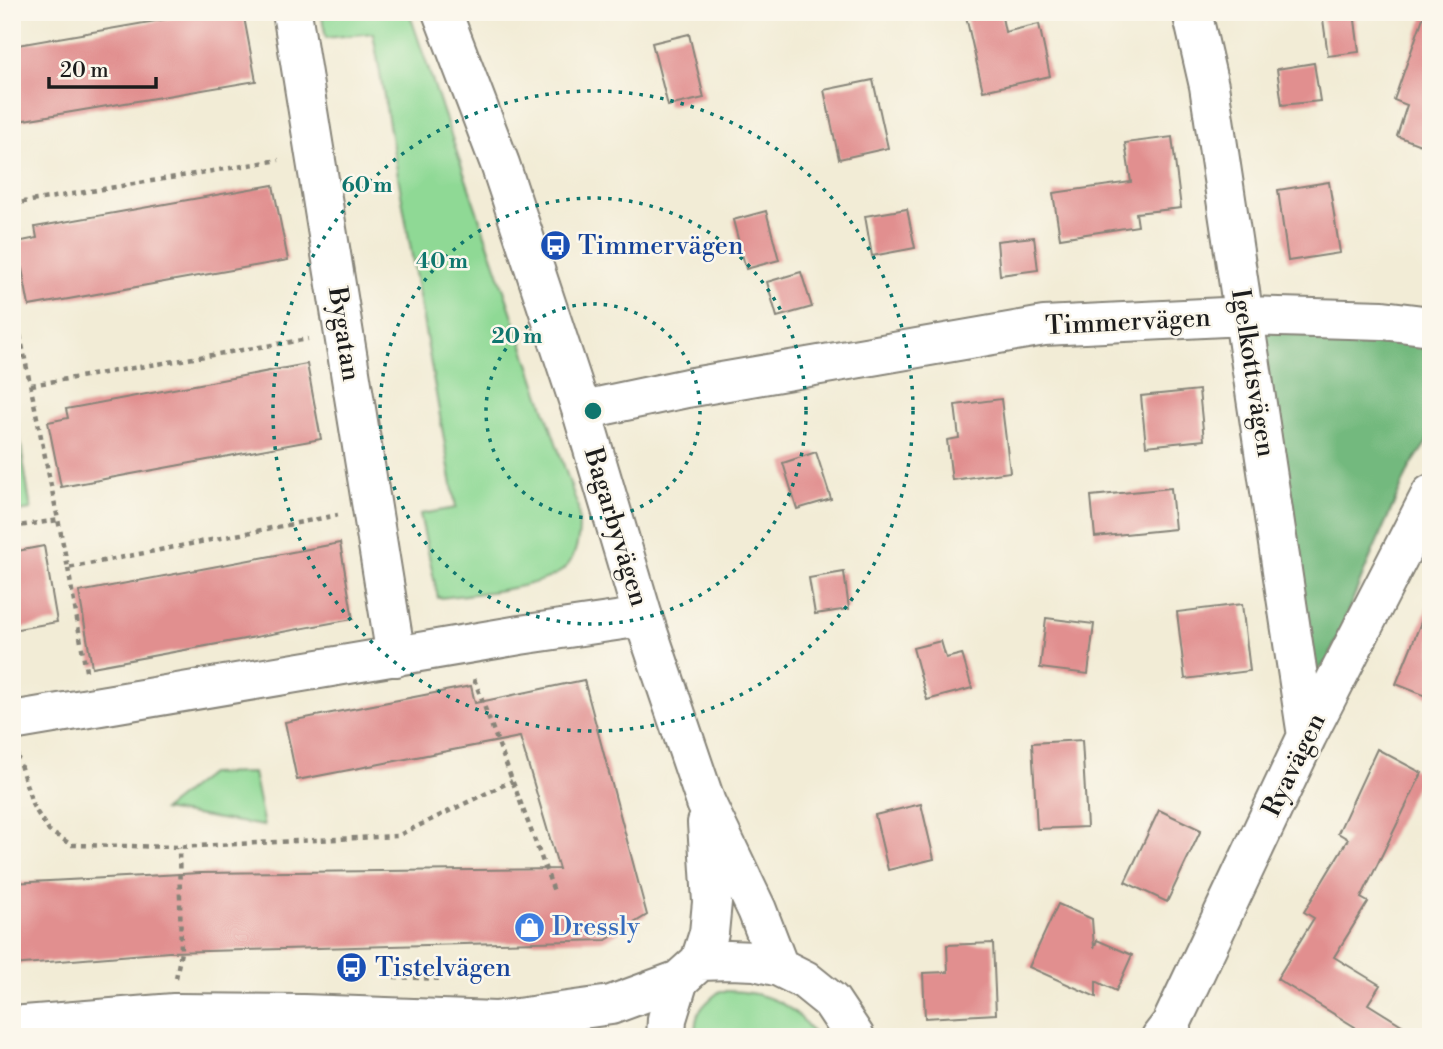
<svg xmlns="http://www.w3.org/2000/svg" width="1443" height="1049" font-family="'Libre Bodoni',serif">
<rect width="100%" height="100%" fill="#fbf7ec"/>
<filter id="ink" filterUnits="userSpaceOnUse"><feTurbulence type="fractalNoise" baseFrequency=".0143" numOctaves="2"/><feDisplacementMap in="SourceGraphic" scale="14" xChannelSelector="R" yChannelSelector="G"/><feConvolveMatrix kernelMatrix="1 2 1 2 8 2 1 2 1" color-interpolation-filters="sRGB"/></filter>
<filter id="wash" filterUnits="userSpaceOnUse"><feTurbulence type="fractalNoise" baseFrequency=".00686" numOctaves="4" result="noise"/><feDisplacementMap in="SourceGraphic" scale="28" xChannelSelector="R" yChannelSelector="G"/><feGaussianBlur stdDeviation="1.57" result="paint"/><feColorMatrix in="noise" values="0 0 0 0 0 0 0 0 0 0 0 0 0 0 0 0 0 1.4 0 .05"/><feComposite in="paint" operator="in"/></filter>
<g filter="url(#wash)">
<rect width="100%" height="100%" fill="#f2ecd6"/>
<!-- green -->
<path fill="#8fd995" stroke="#567a58" stroke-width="2" d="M 321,12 L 409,12 L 578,507 C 580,527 580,548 568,565 C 551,588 467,595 438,598 L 420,514 L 456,508 L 373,33 L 326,38 Z
M 12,389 L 31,510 L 12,513 Z
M 253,773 L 264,826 L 163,810 L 209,774 Z
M 720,991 C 758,990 795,1001 815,1037 L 696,1037 C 693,1014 702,1005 720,991 Z"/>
<!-- forest -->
<path fill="#73b97e" stroke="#486a4d" stroke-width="2" d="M 1262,329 L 1372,334 L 1431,347 L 1431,436 L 1410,467 L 1367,565 L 1328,660 L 1313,676 Z"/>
<g id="blocks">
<!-- building -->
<path fill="#e18f8f" d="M 207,12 L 243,12 L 256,81 L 12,122 L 12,46 Z
M 965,12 L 1001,12 L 1005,32 L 1039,24 L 1050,76 L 983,91 Z
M 1322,12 L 1354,12 L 1359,52 L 1328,56 Z
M 1425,12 L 1431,12 L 1431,149 L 1397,136 L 1407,105 L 1394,100 Z
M 689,34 L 704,98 L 668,106 L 652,43 Z
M 1314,63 L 1320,101 L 1282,105 L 1277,69 Z
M 873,80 L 888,148 L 839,159 L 824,90 Z
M 1172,137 L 1181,208 L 1136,213 L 1138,226 L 1060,238 L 1053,193 L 1131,182 L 1125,143 Z
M 1329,182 L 1340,253 L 1288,261 L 1278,190 Z
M 273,185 L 288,260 L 29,306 L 17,242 L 37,238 L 35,227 Z
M 907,209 L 915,248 L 872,256 L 865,216 Z
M 766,211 L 779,260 L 746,269 L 733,220 Z
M 1034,237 L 1038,270 L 1000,275 L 997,241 Z
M 801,272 L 812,307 L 777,317 L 767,282 Z
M 307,364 L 321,439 L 61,487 L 48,422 L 68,418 L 66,409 Z
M 1199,390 L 1204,440 L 1146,446 L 1141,396 Z
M 1001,399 L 1010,472 L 952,480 L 947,440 L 959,438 L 955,405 Z
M 816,452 L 831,499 L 797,509 L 783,463 Z
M 1171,488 L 1175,529 L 1095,537 L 1091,496 Z
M 340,543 L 353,619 L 92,667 L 79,592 Z
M 44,546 L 57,622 L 12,630 L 12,552 Z
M 844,572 L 849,609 L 815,614 L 809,578 Z
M 1430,600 L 1431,601 L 1431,698 L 1396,684 Z
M 1242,604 L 1250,671 L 1185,679 L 1177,612 Z
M 1046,618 L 1094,624 L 1088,674 L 1040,668 Z
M 941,641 L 946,658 L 962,654 L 972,688 L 927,700 L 913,648 Z
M 584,680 L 647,915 L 606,940 L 169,952 L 12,965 L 12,883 L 200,873 L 559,869 L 520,737 L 297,780 L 285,722 L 471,686 L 475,703 Z
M 1082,740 L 1087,827 L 1037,829 L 1032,743 Z
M 1377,749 L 1422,773 L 1361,898 L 1368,902 L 1334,957 L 1380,985 L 1368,1004 L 1421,1037 L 1348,1037 L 1355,1027 L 1277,979 L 1314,918 L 1304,912 L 1348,839 L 1338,833 Z
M 921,804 L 934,859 L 888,870 L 875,815 Z
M 1159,810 L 1201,830 L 1167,902 L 1125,882 Z
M 1058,904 L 1092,919 L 1094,948 L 1097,940 L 1132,955 L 1116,991 L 1096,981 L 1096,997 L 1029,967 Z
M 993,943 L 996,1014 L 925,1018 L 923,973 L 948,972 L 947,945 Z"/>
</g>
</g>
<g filter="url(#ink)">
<use href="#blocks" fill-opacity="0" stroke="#878479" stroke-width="2"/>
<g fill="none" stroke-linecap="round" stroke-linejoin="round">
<defs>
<path id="street" d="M 292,12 L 396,657
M 1192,12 L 1209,86 L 1307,736
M 582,412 L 602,406 L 687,388 L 1044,326 L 1244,316 L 1383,320 L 1431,326
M 12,721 L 520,635 L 643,617
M 1161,1037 L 1171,1024 L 1307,736 L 1431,494"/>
<path id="secondary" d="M 442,12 L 500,164 L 582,412 L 643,617 L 706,803 L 757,910 L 779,967
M 700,961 L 709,933 L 712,902 L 707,823
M 12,1026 L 174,1013 L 303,1014 L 496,1021 L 611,1005 L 679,980
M 666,1037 L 667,1019 L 679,980 L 700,961 L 729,960 L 755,961 L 779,967 L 805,980 L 831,1001 L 855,1037"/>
</defs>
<!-- street casing -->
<use href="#street" stroke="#878479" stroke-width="42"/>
<!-- secondary casing -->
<use href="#secondary" stroke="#878479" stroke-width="42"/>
<!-- path -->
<path stroke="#878479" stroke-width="4.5" stroke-dasharray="5 5" stroke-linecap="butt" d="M 12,204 L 279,160
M 12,296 L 68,568 L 338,515
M 31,385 L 308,339
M 12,527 L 59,520
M 68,568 L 86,671
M 474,679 L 555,894
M 17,755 L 33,806 L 49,831 L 72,845 L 179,847 L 397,836 L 512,781
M 394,977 L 444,979
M 176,978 L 181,952 L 179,847"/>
<!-- street -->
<use href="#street" stroke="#fff" stroke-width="38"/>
<!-- secondary -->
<use href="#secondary" stroke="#fff" stroke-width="38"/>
</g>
</g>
<!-- distance rings -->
<g fill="none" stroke="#0f766e" stroke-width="3.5" stroke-dasharray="3.5 7">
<circle cx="593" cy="411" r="107"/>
<circle cx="593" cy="411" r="213"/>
<circle cx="593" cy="411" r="320"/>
</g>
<!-- icons -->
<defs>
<symbol id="bus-disc" viewBox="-11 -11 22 22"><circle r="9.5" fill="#1a4fb4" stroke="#fbf7ec"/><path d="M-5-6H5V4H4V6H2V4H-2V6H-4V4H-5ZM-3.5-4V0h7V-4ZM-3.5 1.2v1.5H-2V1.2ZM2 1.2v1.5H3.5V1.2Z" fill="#fff"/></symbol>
<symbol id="shop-disc" viewBox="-11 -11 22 22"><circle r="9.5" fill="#3f7fe0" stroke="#fbf7ec"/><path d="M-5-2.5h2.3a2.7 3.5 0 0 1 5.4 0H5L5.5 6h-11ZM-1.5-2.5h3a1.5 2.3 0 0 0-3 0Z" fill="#fff"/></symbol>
</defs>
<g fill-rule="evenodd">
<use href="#bus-disc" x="538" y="228" width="35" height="35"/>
<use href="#shop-disc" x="512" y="910" width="35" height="35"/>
<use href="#bus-disc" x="334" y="950" width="35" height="35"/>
</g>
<g text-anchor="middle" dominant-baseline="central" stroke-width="5" stroke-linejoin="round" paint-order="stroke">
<!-- transit labels -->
<g font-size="26" fill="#164399" stroke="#fbf7ec" text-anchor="start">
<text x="578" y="246">Timmervägen</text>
<text x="375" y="968">Tistelvägen</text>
</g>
<!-- street labels -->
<g font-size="26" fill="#1c1c1c" stroke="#fbf7ec">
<text transform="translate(1128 322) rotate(-3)">Timmervägen</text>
<text transform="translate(344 334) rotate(81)">Bygatan</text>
<text transform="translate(1253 373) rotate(81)">Igelkottsvägen</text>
<text transform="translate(616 527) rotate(73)">Bagarbyvägen</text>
<text transform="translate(1294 765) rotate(-64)">Ryavägen</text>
</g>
<!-- shop labels -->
<g font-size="26" fill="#366cbe" stroke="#fbf7ec" text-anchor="start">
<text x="552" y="927">Dressly</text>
</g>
</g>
<circle cx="593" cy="411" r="10" fill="#0f766e" stroke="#fbf7ec" stroke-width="3.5"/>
<g font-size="21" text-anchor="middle" font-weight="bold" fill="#0f766e" stroke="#fbf7ec" stroke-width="5" stroke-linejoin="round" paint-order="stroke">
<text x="367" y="192">60 m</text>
<text x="442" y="268">40 m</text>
<text x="517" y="343">20 m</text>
</g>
<!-- margin -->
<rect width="1443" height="1049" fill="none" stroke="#fbf7ec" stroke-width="42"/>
<!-- scale -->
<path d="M49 77v10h107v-10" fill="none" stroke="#1c1c1c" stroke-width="3.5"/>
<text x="60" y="77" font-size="21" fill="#1c1c1c" stroke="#fbf7ec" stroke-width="5" paint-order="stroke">20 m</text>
</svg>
